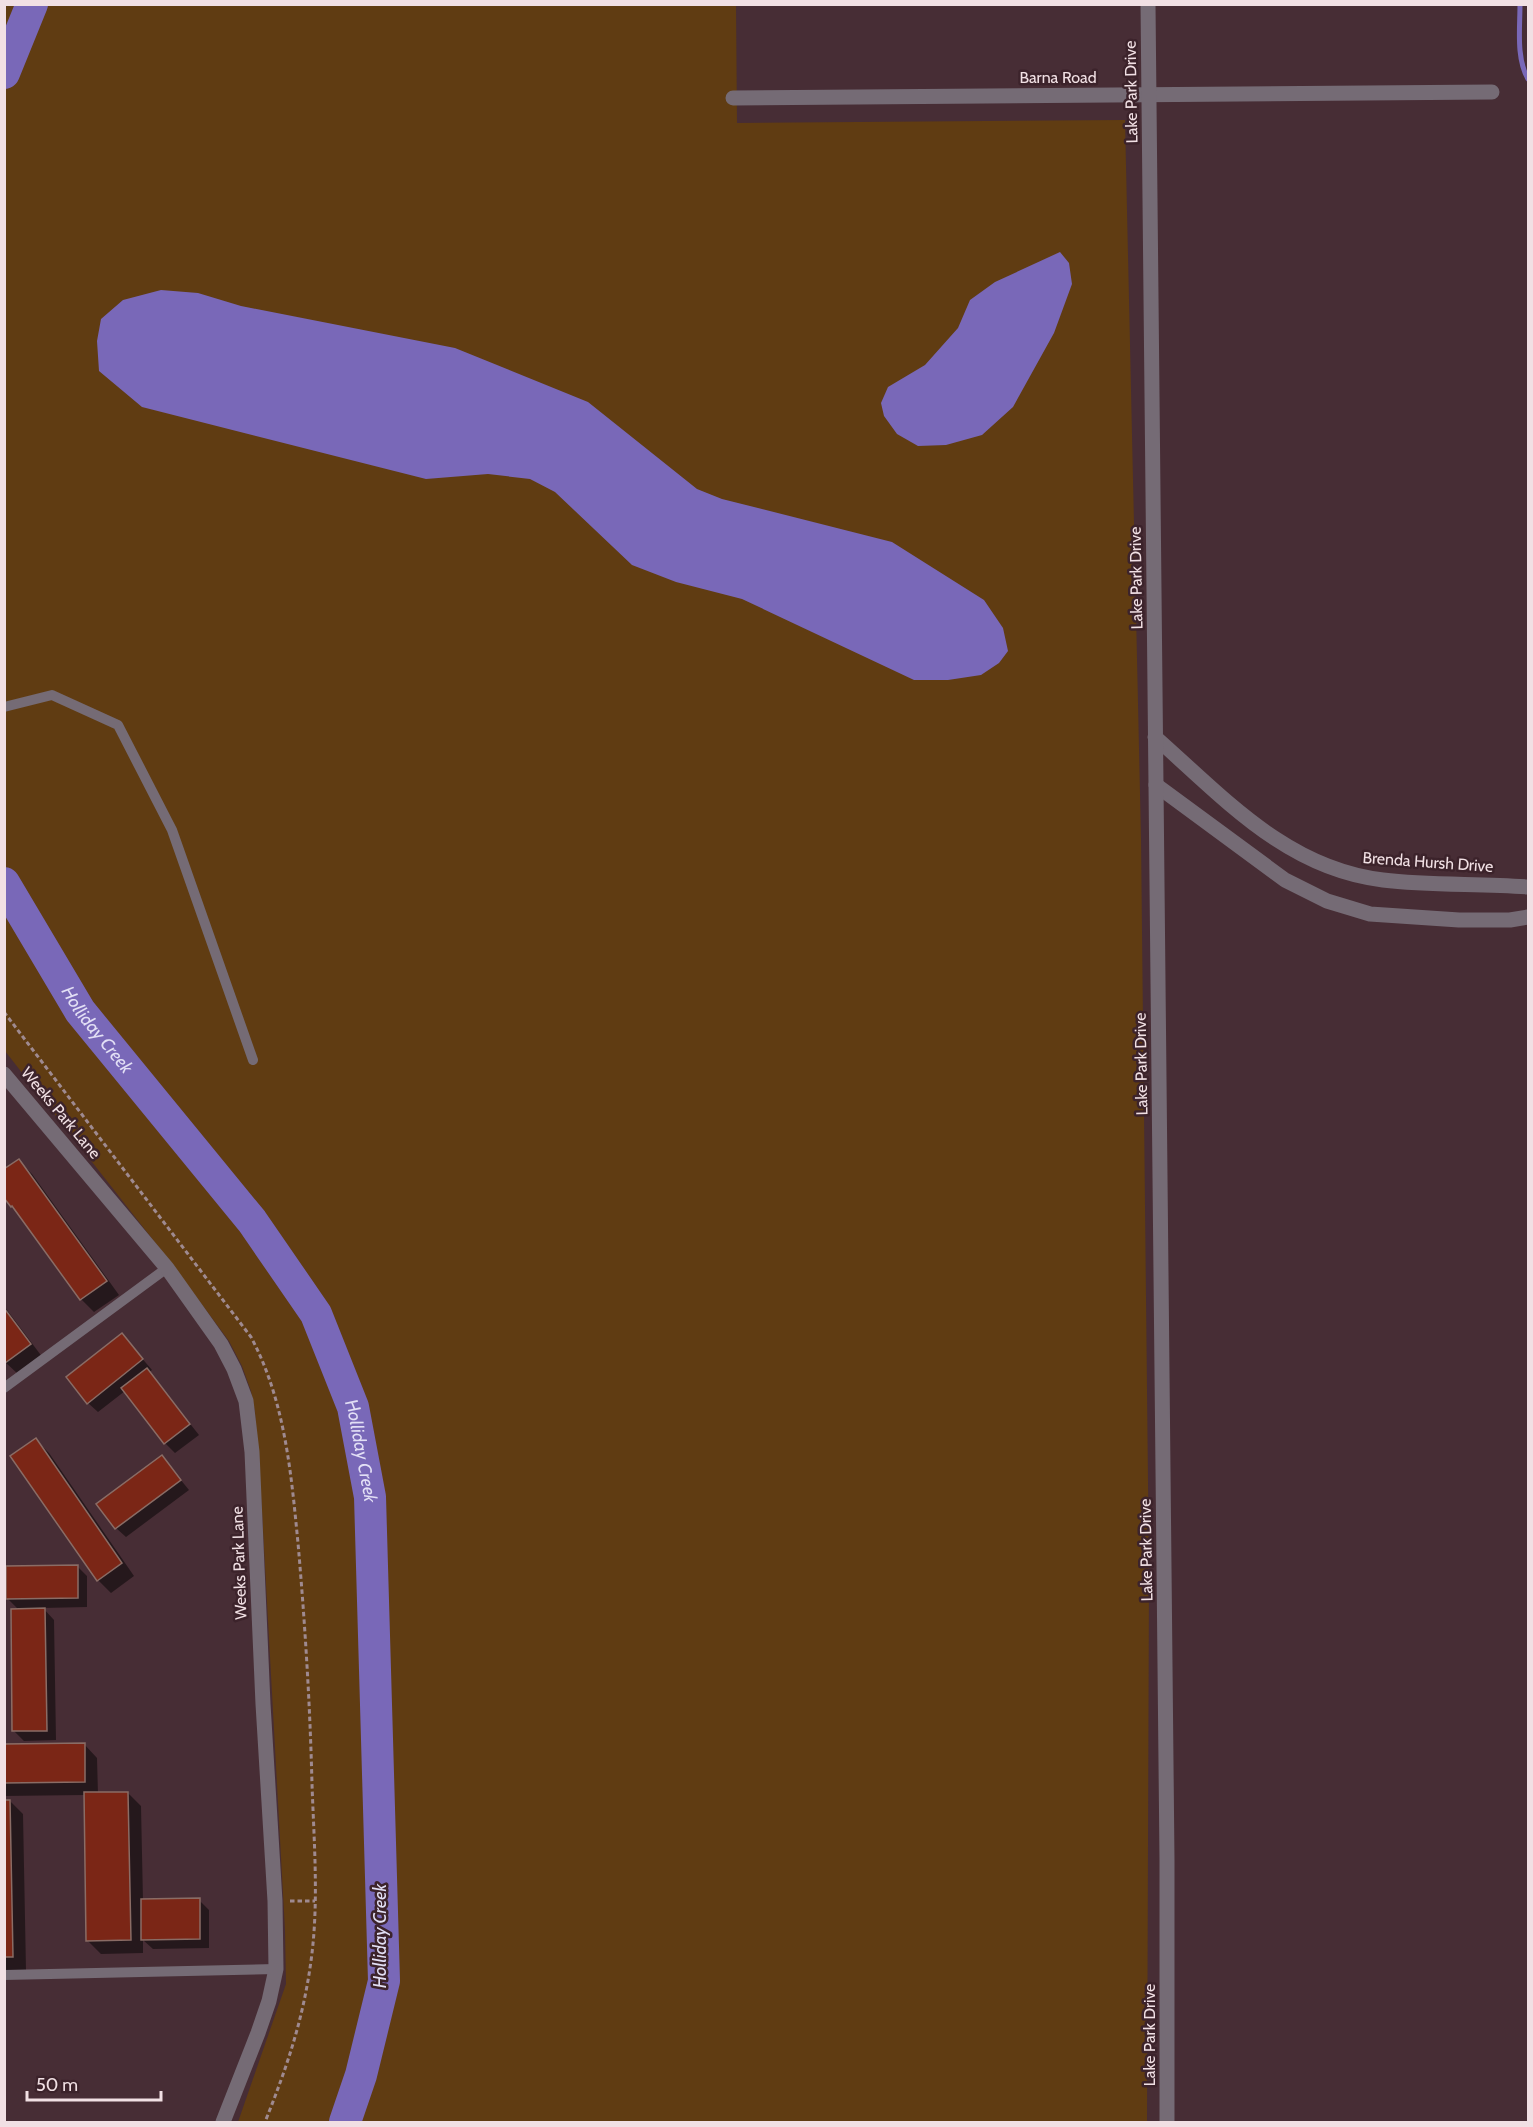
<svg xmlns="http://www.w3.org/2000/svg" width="1533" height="2127" font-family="Cabin,sans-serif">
<rect width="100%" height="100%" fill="#472d35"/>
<!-- green -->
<path fill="#603c12" d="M 5,5 L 736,5 L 737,123 L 1125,120 L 1141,838 L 1149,1572 L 1147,2122 L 238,2122 L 286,1984 L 285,1930 L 262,1511 L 255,1412 L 251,1391 L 242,1366 L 229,1341 L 172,1264 L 5,1051 Z"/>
<!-- water -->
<path fill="#7968b8" d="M 1060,252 L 1069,263 L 1072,284 L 1054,333 L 1013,407 L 982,435 L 946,445 L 918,446 L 897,434 L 884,416 L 881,403 L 888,387 L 925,365 L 958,328 L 970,300 L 995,282 Z
M 161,290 L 198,293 L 241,306 L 455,348 L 588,402 L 697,489 L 722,499 L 892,542 L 984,600 L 1003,628 L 1008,651 L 999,663 L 981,675 L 948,680 L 914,680 L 742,599 L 676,582 L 632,565 L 555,492 L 530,479 L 488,474 L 426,479 L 142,407 L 99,371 L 97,341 L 101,319 L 123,300 Z"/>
<!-- shadow -->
<path fill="#0007" d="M 19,1161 L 32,1174 L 119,1295 L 94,1312 L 81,1299 Z
M 4,1306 L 43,1358 L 19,1375 L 4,1361 Z
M 122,1335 L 152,1370 L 149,1372 L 199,1435 L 175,1453 L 165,1443 L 125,1391 L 98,1412 L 88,1403 Z
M 36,1440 L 49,1453 L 134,1576 L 111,1593 L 98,1580 Z
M 162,1457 L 189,1490 L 126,1537 L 116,1528 Z
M 77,1566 L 87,1576 L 87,1607 L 43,1608 L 54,1620 L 56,1740 L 24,1741 L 14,1731 L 19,1610 L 8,1599 Z
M 84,1744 L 97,1758 L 98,1794 L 128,1793 L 141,1806 L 143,1901 L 199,1900 L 209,1910 L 209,1948 L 153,1949 L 143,1940 L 143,1953 L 101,1954 L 87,1940 L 85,1795 L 4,1796 L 4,1746 Z
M 4,1801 L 10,1801 L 23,1814 L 26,1970 L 4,1970 Z"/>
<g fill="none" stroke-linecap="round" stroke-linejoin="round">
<!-- stream -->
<path stroke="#7968b8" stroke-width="5" d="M 1520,4 C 1520,28 1516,58 1528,79"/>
<!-- river -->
<g stroke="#7968b8" stroke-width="32">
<path d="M 4,73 L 32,4"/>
<path id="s1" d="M 4,883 L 80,1011 L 252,1221 L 316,1314 L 353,1407 L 370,1497 L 384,1981 L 361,2075 L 345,2122"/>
</g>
</g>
<!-- building -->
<path fill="#7b2616" stroke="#8a6c65" stroke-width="1.5" d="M 19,1159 L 107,1281 L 80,1300 L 12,1206 L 11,1207 L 4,1198 L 4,1169 Z
M 4,1308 L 31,1344 L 5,1363 L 4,1363 Z
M 122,1333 L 143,1359 L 87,1404 L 66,1377 Z
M 147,1368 L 190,1424 L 164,1444 L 121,1388 Z
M 36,1438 L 122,1563 L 97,1581 L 10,1456 Z
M 162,1455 L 181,1480 L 115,1529 L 96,1504 Z
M 78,1565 L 78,1598 L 6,1599 L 6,1566 Z
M 45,1608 L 47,1731 L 12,1731 L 11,1609 Z
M 85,1743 L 85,1782 L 4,1783 L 4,1744 Z
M 84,1792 L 128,1792 L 131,1940 L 86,1941 Z
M 4,1800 L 10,1800 L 13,1957 L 4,1957 Z
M 200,1898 L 200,1939 L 141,1940 L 141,1899 Z"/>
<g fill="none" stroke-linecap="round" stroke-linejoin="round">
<!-- path -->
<path stroke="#9f8a90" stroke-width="3" stroke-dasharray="4.5 3" stroke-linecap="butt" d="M 4,1012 L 251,1337 C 285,1401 291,1472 298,1543 C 305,1623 310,1704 312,1784 C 314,1843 319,1903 311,1961 C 303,2020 287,2067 265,2122
M 290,1901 L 315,1901"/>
<!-- service -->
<path stroke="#756b75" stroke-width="10" d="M 4,707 L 52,695 L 118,725 L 172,830 L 253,1060
M 4,1388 L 167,1268
M 4,1975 L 276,1969"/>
<!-- minor -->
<path stroke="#756b75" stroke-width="15" d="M 733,98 L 1492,92
M 1155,737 C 1224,798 1287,869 1383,880 C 1431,886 1480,883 1528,887
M 1156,785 L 1285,880 L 1327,901 L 1370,914 L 1459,920 L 1510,920 L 1528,917
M 4,1074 L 167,1268 L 221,1344 L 234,1369 L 246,1401 L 252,1452 L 263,1704 L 275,1901 L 276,1969 L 269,2001 L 258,2033 L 223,2122"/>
<!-- tertiary -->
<path stroke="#756b75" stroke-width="15" d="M 1148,4 L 1167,1860 L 1167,2122"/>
</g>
<g text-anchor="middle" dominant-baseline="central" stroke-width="5" stroke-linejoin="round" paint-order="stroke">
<!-- street labels -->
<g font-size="16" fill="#f1e0e4" stroke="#3c232b">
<text x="1058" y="77">Barna Road</text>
<text transform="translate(1131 92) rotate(-91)">Lake Park Drive</text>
<text transform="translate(1136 578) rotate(-91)">Lake Park Drive</text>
<text transform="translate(1428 862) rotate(4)">Brenda Hursh Drive</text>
<text transform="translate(1141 1064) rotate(-91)">Lake Park Drive</text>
<text transform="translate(61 1113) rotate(50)">Weeks Park Lane</text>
<text transform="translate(1146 1550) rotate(-91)">Lake Park Drive</text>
<text transform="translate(239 1563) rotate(-92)">Weeks Park Lane</text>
<text transform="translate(1149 2035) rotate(-90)">Lake Park Drive</text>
</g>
<!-- water labels -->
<g font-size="18" font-style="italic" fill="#e2dff5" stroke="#3c232b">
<text stroke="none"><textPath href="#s1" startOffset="174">Holliday Creek</textPath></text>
<text stroke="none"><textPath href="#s1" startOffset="678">Holliday Creek</textPath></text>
<text transform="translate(380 1936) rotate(-90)">Holliday Creek</text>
</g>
</g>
<!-- border -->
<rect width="1533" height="2127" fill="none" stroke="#f1e0e4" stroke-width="12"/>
<!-- scale -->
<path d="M27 2091v9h134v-9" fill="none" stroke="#f1e0e4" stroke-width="3"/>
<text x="36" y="2091" font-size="18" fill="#f1e0e4" stroke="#3c232b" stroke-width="4.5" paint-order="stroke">50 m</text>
</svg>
